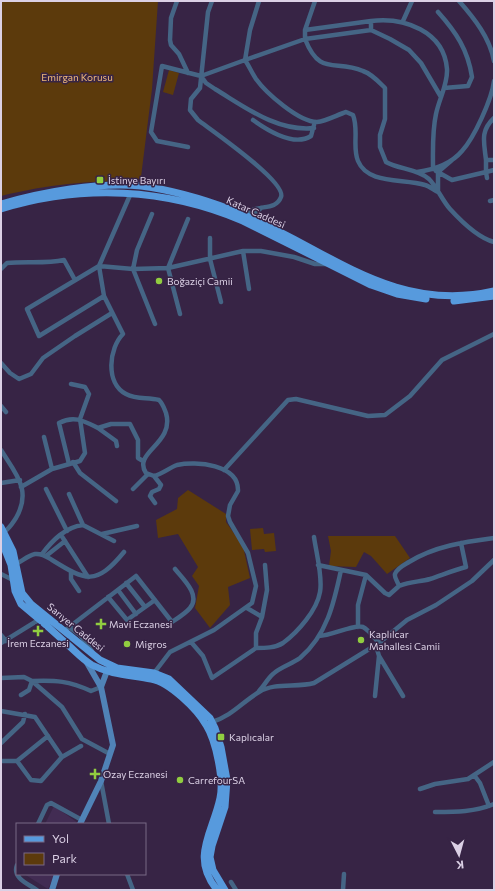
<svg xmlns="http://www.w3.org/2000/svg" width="495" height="891" font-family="Commissioner,sans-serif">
<rect width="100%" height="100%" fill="#372445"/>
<!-- built -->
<path fill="#422c53" d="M 54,806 L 78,823 L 78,824 L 45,824 Z
M 24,874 L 55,874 L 48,889 Z"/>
<!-- green -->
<path fill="#5c3a0c" d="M 1,1 L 158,1 L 152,89 L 141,177 L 136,181 C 86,181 50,184 1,196 Z
M 169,70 L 179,73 L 173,95 L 163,92 Z
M 188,490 L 226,514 L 226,522 L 243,546 L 250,578 L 228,587 L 230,605 L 210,628 L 195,608 L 199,586 L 192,576 L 198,567 L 178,534 L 158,538 L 156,520 L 177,509 L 178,498 Z
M 263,528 L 264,534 L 274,533 L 276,551 L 265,552 L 264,549 L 252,550 L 250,529 Z
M 328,536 L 395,536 L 410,558 L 387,574 L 371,556 L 364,552 L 356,567 L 329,566 L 331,551 Z"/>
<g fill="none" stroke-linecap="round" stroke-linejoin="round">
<!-- street -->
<path stroke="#456585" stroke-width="4.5" d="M 177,1 L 171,18 L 170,40 L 171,45 L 179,54 L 188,73
M 212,1 L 208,12 L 200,88 L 191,99 L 190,110 L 198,120 C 211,130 287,182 281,197 C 275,213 254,202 246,216
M 315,1 L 305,30 L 305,39 L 371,30 L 390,39 L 409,50 L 421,63 L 441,97
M 459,1 C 474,18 490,38 494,61
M 438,12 C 456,32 468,50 472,77 L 468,86 L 444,88
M 403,21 L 412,1
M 305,30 L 371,21
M 371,30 L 371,21 C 404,17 444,31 447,69 C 448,84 439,99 436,114 C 432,132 433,150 433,169
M 201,76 L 206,83 L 215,89 C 245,107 277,132 314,128
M 253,120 C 267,130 294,147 311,136 L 314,125
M 188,147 L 157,141 L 151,132 L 162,66 L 201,76 L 245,60 L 250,30 L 259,1
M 452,160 L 438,172 L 438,192 C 434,190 429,186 425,185 C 404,178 368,185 358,161 C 352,147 359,130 353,115 L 346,112 C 337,115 326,121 317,122 C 299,122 266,93 256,79 C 252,73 249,66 245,60 L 305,39 C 320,77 335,59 363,71 C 372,74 379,82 385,88 L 385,119 L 380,135 L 380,147 L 386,162 C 398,169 418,169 429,179 C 437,187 442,200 450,209 C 461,221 478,238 494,242
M 486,160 C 484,142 480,131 494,118
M 494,160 L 486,160 L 486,172 L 494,170
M 436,171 L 452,180 L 486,172 L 487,178
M 417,172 C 432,170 451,164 462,151 C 474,138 492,99 494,81
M 131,193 L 99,266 L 104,296 L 123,334 C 109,348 105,383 126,394 C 137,400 147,397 159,400 C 163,404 164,408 166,413 C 175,444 132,452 146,473 L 154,476 C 162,474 169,468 177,465 C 196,461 239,464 238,491 L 230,505 L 228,516 L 230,522 L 248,553 L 256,586 L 252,603 L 214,630 L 170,652 L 154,673
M 490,201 L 494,200
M 152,214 L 137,250 L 133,269 L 155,324
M 251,218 L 261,208
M 210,238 L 210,259 L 221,302
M 243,251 L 249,289
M 1,269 L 7,263 C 26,261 45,264 64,260 L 75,280
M 104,296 L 39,336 L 27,309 L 99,266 L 133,269 L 168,268 L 243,251 L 261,251 L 294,257 L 315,264 L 327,264
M 180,314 L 168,268 L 188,219
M 1,363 L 10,373 L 19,379 L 31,374 L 43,358 L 75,336 L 112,313
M 1,406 L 6,412
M 98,428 L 116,441 L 117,446
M 44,437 L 52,469
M 1,450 C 16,474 32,490 16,518 C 12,524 10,528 4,532
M 73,462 L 80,473 L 116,501
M 69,464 L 59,423 C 74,415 84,421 98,428 L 111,424 L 130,424 L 138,440 L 138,458 L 143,461
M 224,470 L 288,400 L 296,399 L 368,416 L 385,415 L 410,396 L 442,360 L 494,334
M 154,476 L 161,485 L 159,489 L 152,492 L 150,496 L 155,503
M 1,483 L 20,480
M 21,487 L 52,469 L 80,461 L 85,453 L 80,419 L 89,394 L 85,387 L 71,384
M 46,489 L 67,531
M 133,489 L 148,474
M 69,494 L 83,525
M 102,534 L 137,526
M 61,535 L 88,577
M 42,554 C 52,541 65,527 83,525 L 114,541
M 46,556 L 65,541
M 16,564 C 22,561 29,555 35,554 C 42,553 47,557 52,560 C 86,581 96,586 124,552
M 318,565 L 366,575 L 385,593 L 389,595 L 399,586 C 398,582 394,578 395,574 C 397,568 404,565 409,562 C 435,546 464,542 494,538
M 71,572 L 71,579 L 79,591
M 1,574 L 13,580
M 126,583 L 145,607
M 399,586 C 411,581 420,582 430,579 C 442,575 454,570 466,567 L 461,543
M 118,590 L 136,614
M 108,597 L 127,620 L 155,600
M 262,617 L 267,590 L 265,565
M 358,627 L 358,605 L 366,575
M 70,628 L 80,635 L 92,651
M 64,631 L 136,576 L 172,622 C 178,618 186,613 190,608 C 201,595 183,579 175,569
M 1,635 L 6,641
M 319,636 C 331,636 354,624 363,627 C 369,630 375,639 379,643 L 377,649 L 379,656 L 403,696
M 191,642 L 203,656 L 212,678 L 256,648 L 256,633 L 262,617 L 247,608
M 1,643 L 40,619
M 256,648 C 265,648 275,648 283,643 C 298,632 317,610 320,592 C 323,577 316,552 314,537
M 1,678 L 24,677 L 32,681 L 62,707 L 82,739 L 110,754
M 259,691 C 264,686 268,678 273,674 C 280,667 292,664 300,658 C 327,635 334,603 341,570
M 21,695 L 29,690 L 32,681 C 56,680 69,681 91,691 L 101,687
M 375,696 L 379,656
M 1,711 L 35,717 L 62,757 L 41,781 L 31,780 L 17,761 L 1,761
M 212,722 C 233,715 241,703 259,692 C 275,682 296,688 314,683 L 379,643 L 407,620 L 436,605 L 472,581 L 494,560
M 1,743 L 23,722 L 25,714
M 62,757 L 81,746
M 17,761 L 48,736
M 474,775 L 480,783 L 489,806
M 101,781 L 109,824
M 420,789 L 435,784 L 468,779 L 494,762
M 435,812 C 456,812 475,812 494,804
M 38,824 L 47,805 L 51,803 L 82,820
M 17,865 C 12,878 28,884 37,890
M 127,874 L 133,890
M 231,882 L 236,890
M 343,890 L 344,874"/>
<!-- secondary -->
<path stroke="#5083b7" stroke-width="6" d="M 101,687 L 107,671
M 80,824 L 101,781 L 113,745 L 101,687 L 86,661
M 52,890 L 57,874"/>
<!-- primary -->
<path stroke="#579add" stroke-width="7" d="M 1,204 C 43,192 97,182 141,186 C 172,190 203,199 232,210 C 323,244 389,315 494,291
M 1,209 C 82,184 166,188 243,221 L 371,285 L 397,294 L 426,299
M 454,301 L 494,296
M 1,527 L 13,551 L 22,593 L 31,604 L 100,660 L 117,668 L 154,673 L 169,679 L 210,718 L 215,728 L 221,747 L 227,780 L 225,807 L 212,846 L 210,857 L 213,870 L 225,890
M 1,540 L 11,565 L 15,591 L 21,604 C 37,617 52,630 67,644 C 75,651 83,660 92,665 C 111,675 131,675 151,679 C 169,682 197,709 206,725 C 216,741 224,780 220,798 C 213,832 190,857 217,890"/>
</g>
<!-- markers -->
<g fill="#91cd40" stroke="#372445" stroke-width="1.5">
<rect x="96" y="176" width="8" height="8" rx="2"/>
<circle cx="159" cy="281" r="4"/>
<path d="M99 618h4v4h4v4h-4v4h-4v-4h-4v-4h4z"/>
<path d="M36 625h4v4h4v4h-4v4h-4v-4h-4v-4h4z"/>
<circle cx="361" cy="640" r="4"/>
<circle cx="127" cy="644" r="4"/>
<rect x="217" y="733" width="8" height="8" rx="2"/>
<path d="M93 768h4v4h4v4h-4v4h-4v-4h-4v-4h4z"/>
<circle cx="180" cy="780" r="4"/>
</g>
<g text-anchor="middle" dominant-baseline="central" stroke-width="3" stroke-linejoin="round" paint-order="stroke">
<!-- park labels -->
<g font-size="10" fill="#f2bb7a" stroke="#372445">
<text x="77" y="77">Emirgan Korusu</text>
</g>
<!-- poi labels -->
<g font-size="10" fill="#dbd0e5" stroke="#372445" text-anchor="start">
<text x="108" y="180">İstinye Bayırı</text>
<text x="167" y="281">Boğaziçi Camii</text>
<text x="109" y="624">Mavi Eczanesi</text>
<text x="369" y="634">Kaplılcar<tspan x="369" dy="12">Mahallesi Camii</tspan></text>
<text x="38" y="643" text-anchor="middle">İrem Eczanesi</text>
<text x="135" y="644">Migros</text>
<text x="229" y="737">Kaplıcalar</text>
<text x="103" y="774">Ozay Eczanesi</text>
<text x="188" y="780">CarrefourSA</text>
</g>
<!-- street labels -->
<g font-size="10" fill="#dbd0e5" stroke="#372445">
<text transform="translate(256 212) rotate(24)">Katar Caddesi</text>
<text transform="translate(76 627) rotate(39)">Sarıyer Caddesi</text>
</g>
</g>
<!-- border -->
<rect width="495" height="891" fill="none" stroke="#dbd0e5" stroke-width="4"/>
<!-- legend -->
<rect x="16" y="823" width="130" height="52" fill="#372445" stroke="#796985"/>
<rect x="24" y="836" width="20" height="6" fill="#579add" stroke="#796985"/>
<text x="52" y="843" font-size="12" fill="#dbd0e5">Yol</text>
<rect x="24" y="853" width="20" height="12" fill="#5c3a0c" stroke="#796985"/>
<text x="52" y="863" font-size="12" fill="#dbd0e5">Park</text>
<!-- north arrow -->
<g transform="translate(459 855) rotate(174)" stroke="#372445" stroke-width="3" paint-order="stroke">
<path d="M0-3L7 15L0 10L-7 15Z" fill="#dbd0e5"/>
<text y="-6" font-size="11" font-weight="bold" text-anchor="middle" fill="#dbd0e5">K</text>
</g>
</svg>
